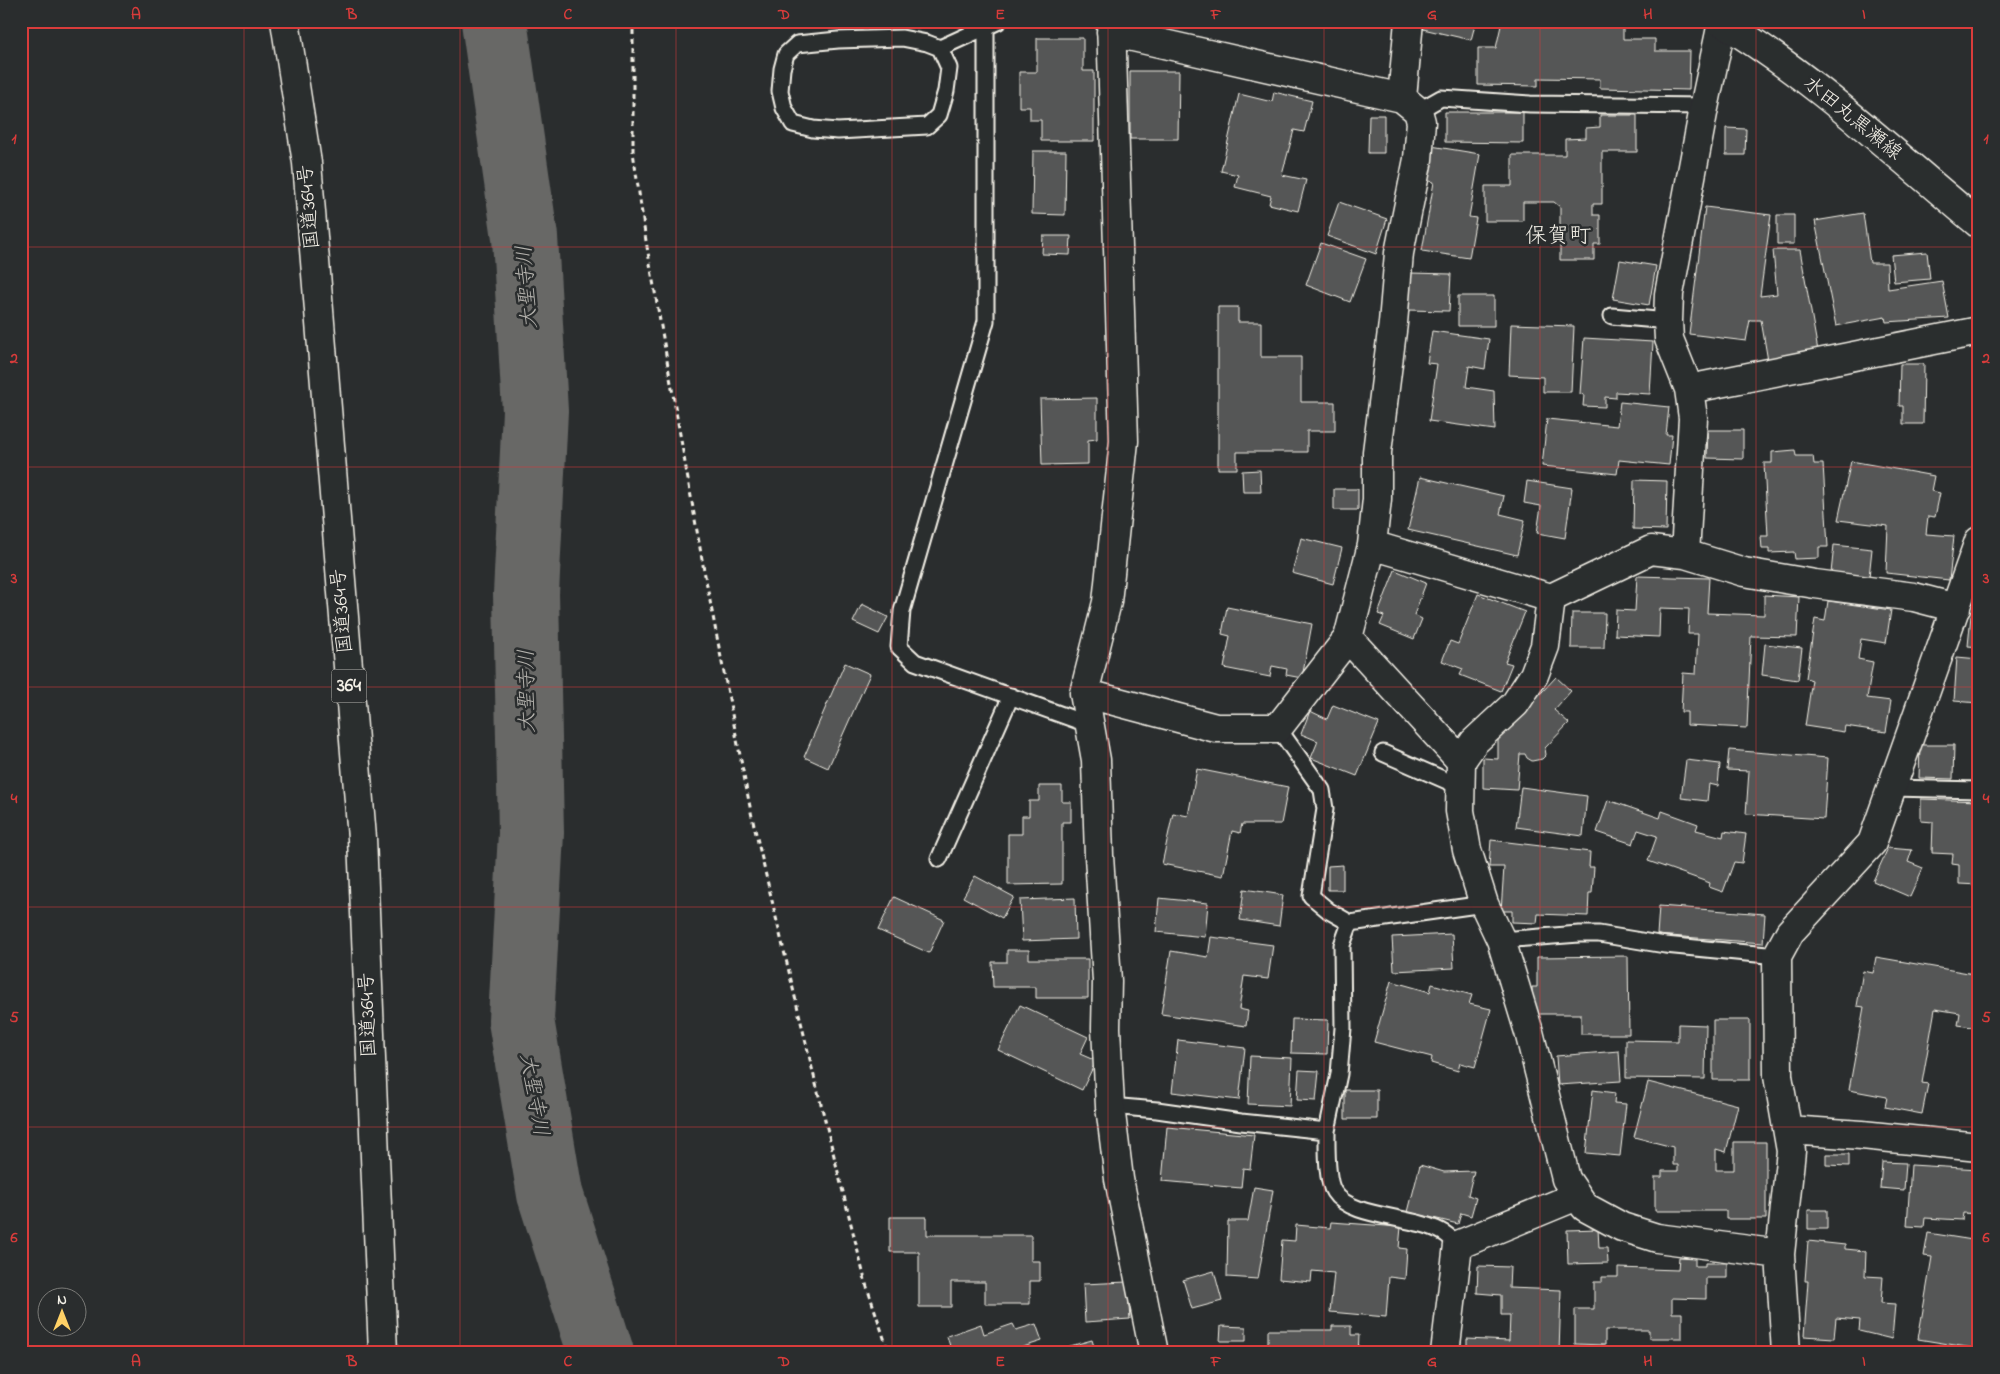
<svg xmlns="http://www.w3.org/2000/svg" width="2000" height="1374" font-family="'Indie Flower','Klee One',sans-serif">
<rect width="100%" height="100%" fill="#2a2d2e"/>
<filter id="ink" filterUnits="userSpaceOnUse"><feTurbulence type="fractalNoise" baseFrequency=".02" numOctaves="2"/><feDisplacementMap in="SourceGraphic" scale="10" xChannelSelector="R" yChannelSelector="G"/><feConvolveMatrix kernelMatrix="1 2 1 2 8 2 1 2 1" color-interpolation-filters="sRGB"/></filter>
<g filter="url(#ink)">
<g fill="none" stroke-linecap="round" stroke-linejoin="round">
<!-- river -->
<path stroke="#676866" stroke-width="66" d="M 494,21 L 525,237 L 535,411 L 526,594 L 531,833 L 521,1020 L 550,1194 L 601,1353"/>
</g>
<!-- building -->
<path fill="#555756" stroke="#f4f1e8" d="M 869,21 L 917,21 L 917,26 L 869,27 Z
M 1425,21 L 1476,21 L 1471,40 L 1423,29 Z
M 1502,21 L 1623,21 L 1623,39 L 1655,39 L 1655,51 L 1690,51 L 1689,90 L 1600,88 L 1600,79 L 1538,78 L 1538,86 L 1478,85 L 1478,48 L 1496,48 Z
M 1037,38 L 1083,38 L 1083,71 L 1094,71 L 1094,141 L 1041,141 L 1041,120 L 1030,120 L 1030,107 L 1019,107 L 1019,72 L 1037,72 Z
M 1130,71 L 1179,71 L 1178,139 L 1130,139 Z
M 1274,92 L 1312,101 L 1304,132 L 1294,130 L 1282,175 L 1306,180 L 1298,211 L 1269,204 L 1271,196 L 1235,187 L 1238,175 L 1221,171 L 1239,94 L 1272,102 Z
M 1445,112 L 1523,112 L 1523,143 L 1445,142 Z
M 1369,115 L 1384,115 L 1384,153 L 1368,153 Z
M 1600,115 L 1637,115 L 1637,152 L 1602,152 L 1602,204 L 1593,204 L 1593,215 L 1600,215 L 1600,244 L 1594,244 L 1594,260 L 1560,260 L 1560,207 L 1554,202 L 1523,202 L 1523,221 L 1485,221 L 1485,186 L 1512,186 L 1512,155 L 1565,155 L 1565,139 L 1586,138 L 1586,128 L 1600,127 Z
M 1726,128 L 1746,129 L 1745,155 L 1726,155 Z
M 1431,146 L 1480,154 L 1469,217 L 1476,218 L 1469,258 L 1422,251 L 1434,182 L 1425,180 Z
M 1033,151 L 1066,151 L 1065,215 L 1032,214 Z
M 1339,202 L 1387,219 L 1376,254 L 1327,236 Z
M 1705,207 L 1771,215 L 1760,296 L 1777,294 L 1773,250 L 1800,250 L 1818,351 L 1768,361 L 1761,320 L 1750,320 L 1746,341 L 1689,334 Z
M 1863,213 L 1870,263 L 1887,263 L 1888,289 L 1942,281 L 1949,318 L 1886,322 L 1885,317 L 1836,326 L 1815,221 Z
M 1777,215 L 1794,215 L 1794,244 L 1777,244 Z
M 1043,236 L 1071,236 L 1070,255 L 1042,254 Z
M 1321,243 L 1366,259 L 1350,302 L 1306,285 Z
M 1927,252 L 1930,279 L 1894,282 L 1891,255 Z
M 1620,260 L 1656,266 L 1649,305 L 1613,299 Z
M 1410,273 L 1451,274 L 1449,311 L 1408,310 Z
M 1458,296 L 1494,296 L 1494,326 L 1458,326 Z
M 1218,307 L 1238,307 L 1238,322 L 1261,322 L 1261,357 L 1301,357 L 1301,402 L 1335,402 L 1335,431 L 1307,431 L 1307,452 L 1237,452 L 1237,469 L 1218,469 Z
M 1511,324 L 1574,326 L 1571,392 L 1543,392 L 1543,377 L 1509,375 Z
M 1432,331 L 1489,339 L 1485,369 L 1469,366 L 1466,387 L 1494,391 L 1495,430 L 1429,421 L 1437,364 L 1427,363 Z
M 1584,338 L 1653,342 L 1650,394 L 1616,392 L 1616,398 L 1605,397 L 1605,407 L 1583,406 L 1584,395 L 1580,394 Z
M 1900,364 L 1924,364 L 1923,424 L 1903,424 L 1903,406 L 1899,406 Z
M 1097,398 L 1097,439 L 1088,440 L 1088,464 L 1042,465 L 1040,399 Z
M 1620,402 L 1669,407 L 1666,435 L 1672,435 L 1669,465 L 1619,460 L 1617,474 L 1542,466 L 1547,419 L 1617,426 Z
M 1708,430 L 1743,430 L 1743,459 L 1707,458 Z
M 1795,450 L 1796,456 L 1813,456 L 1814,464 L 1823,464 L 1828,547 L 1819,547 L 1819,558 L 1795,559 L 1794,552 L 1769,553 L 1769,549 L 1762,549 L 1761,536 L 1768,536 L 1764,463 L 1772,463 L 1772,452 Z
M 1851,461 L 1934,476 L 1931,491 L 1940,493 L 1935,517 L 1928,516 L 1926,534 L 1954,536 L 1949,580 L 1886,573 L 1888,526 L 1838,520 Z
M 1260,470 L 1261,492 L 1243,492 L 1242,471 Z
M 1420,477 L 1504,496 L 1500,514 L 1525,520 L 1517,555 L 1408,530 Z
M 1634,480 L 1667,481 L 1666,530 L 1633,529 Z
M 1527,481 L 1572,488 L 1565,538 L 1537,533 L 1541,506 L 1524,503 Z
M 1334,489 L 1358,489 L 1358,510 L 1334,510 Z
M 1301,538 L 1342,548 L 1333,584 L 1292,573 Z
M 1834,545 L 1872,549 L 1869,577 L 1831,573 Z
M 1395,570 L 1426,583 L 1414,615 L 1422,619 L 1414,639 L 1380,625 L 1384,616 L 1378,614 Z
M 1637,576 L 1709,578 L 1707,613 L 1764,615 L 1764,595 L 1799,597 L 1797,637 L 1751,636 L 1747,728 L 1687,725 L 1687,712 L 1681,712 L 1683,673 L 1696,674 L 1698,634 L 1688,634 L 1689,609 L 1660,608 L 1659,637 L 1615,635 L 1616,610 L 1635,611 Z
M 1478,594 L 1525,612 L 1505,662 L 1512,664 L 1501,691 L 1460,675 L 1463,669 L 1442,661 L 1450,641 L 1458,644 Z
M 1828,601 L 1891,610 L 1886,643 L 1861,639 L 1858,659 L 1873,662 L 1867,698 L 1891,701 L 1886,732 L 1845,726 L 1844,732 L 1805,726 L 1812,680 L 1806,678 L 1815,619 L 1825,621 Z
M 862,604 L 888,617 L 879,634 L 853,622 Z
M 1227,607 L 1312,624 L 1302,678 L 1286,675 L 1287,669 L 1272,666 L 1270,677 L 1224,668 L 1230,636 L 1222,634 Z
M 1572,613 L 1605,613 L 1604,648 L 1571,648 Z
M 1971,615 L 1979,616 L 1979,647 L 1968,646 Z
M 1765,644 L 1802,648 L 1798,680 L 1762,675 Z
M 1957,657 L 1979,659 L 1979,703 L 1954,701 Z
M 845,663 L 870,674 L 828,768 L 804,757 Z
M 1556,677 L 1571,691 L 1554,710 L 1569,723 L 1545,748 L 1546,755 L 1542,759 L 1532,761 L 1527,758 L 1525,754 L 1520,754 L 1517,790 L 1483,788 L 1483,758 L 1498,759 L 1498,739 Z
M 1333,705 L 1379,723 L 1357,776 L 1311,758 L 1318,741 L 1301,734 L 1310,711 L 1327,719 Z
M 1920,745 L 1954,745 L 1953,779 L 1919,778 Z
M 1729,750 L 1828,758 L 1824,819 L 1746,814 L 1749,771 L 1727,770 Z
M 1686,760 L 1720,764 L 1718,786 L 1709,784 L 1707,801 L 1681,798 Z
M 1197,769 L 1288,787 L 1281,824 L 1242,824 L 1240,833 L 1232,831 L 1223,876 L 1162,864 L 1173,813 L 1188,816 Z
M 1039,786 L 1062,786 L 1062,802 L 1071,802 L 1071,822 L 1062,822 L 1062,884 L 1008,885 L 1008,834 L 1022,834 L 1022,816 L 1029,816 L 1029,801 L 1039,801 Z
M 1521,787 L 1587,796 L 1583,836 L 1516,827 Z
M 1921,799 L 1979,801 L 1979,885 L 1959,884 L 1959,865 L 1952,864 L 1953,854 L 1932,853 L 1933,822 L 1921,821 Z
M 1608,800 L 1660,818 L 1662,811 L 1698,824 L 1696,830 L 1723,837 L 1724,831 L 1746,834 L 1742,863 L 1734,862 L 1723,892 L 1709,887 L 1710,883 L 1648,861 L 1657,836 L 1638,830 L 1633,844 L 1597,832 Z
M 1491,840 L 1590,852 L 1589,867 L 1594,867 L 1592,893 L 1589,893 L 1588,916 L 1538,914 L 1537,923 L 1512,922 L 1512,911 L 1501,911 L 1504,867 L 1489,867 Z
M 1888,848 L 1912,850 L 1908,862 L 1923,868 L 1910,897 L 1873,881 Z
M 1343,865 L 1343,890 L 1328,890 L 1328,866 Z
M 975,876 L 1014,897 L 1002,918 L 963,897 Z
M 1244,889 L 1283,895 L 1279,926 L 1240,920 Z
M 894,897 L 944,920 L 929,953 L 878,930 Z
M 1075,898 L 1076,939 L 1022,941 L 1020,900 Z
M 1159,898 L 1208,903 L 1205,937 L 1156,932 Z
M 1659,906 L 1765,914 L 1763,943 L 1657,935 Z
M 1452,934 L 1454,968 L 1394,971 L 1392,937 Z
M 1211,937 L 1273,945 L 1268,979 L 1244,976 L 1239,1009 L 1248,1011 L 1246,1026 L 1161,1014 L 1171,951 L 1208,957 Z
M 1007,950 L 1029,950 L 1029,959 L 1088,959 L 1088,998 L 1036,998 L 1036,987 L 993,987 L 992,962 L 1007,962 Z
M 1628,956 L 1629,1034 L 1581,1034 L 1581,1014 L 1532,1014 L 1532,987 L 1537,987 L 1537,957 Z
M 1876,957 L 1974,974 L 1976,965 L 1979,965 L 1979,1028 L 1958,1025 L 1960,1013 L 1935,1009 L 1922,1083 L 1928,1084 L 1922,1114 L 1885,1107 L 1887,1097 L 1849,1090 L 1864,1007 L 1857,1006 L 1863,971 L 1873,973 Z
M 1391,981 L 1430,992 L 1432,984 L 1472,995 L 1469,1004 L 1491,1009 L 1475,1067 L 1460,1063 L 1458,1071 L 1431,1063 L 1432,1057 L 1374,1042 Z
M 1020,1005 L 1088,1037 L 1080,1054 L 1096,1061 L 1082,1090 L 998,1050 Z
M 1292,1019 L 1328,1020 L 1327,1054 L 1291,1053 Z
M 1713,1020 L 1750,1020 L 1750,1080 L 1713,1080 Z
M 1678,1024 L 1706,1025 L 1705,1079 L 1626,1078 L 1626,1040 L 1678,1041 Z
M 1178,1040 L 1245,1048 L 1239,1100 L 1172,1092 Z
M 1619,1051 L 1621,1081 L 1558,1085 L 1556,1056 Z
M 1250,1056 L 1292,1058 L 1290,1106 L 1248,1104 Z
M 1299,1070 L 1319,1071 L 1316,1101 L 1297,1100 Z
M 1648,1082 L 1738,1105 L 1726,1152 L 1716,1149 L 1716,1170 L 1734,1170 L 1734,1142 L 1766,1142 L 1766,1219 L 1726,1219 L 1726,1211 L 1655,1211 L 1655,1177 L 1662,1177 L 1662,1171 L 1678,1171 L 1678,1165 L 1673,1165 L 1673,1147 L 1634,1137 Z
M 1345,1090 L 1377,1090 L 1377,1119 L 1345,1119 Z
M 1593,1090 L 1615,1093 L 1614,1103 L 1626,1104 L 1620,1156 L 1586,1153 Z
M 1167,1127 L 1254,1135 L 1250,1169 L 1243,1168 L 1241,1188 L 1162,1181 Z
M 1826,1154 L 1849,1154 L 1849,1166 L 1826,1165 Z
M 1882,1162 L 1906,1163 L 1904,1190 L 1880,1188 Z
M 1420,1165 L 1444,1172 L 1474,1171 L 1468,1195 L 1476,1198 L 1471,1216 L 1461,1213 L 1458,1224 L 1408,1212 Z
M 1911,1165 L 1979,1169 L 1979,1214 L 1963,1213 L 1962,1220 L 1925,1218 L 1924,1227 L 1907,1226 Z
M 1254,1187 L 1273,1190 L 1258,1279 L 1227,1277 L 1228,1221 L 1248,1221 Z
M 1808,1210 L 1827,1210 L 1827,1229 L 1808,1229 Z
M 890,1217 L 927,1217 L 927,1235 L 1031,1235 L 1031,1261 L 1040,1261 L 1040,1281 L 1030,1281 L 1030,1304 L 985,1304 L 985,1282 L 951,1282 L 951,1307 L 919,1307 L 919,1252 L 890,1252 Z
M 1331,1222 L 1401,1227 L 1399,1248 L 1407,1249 L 1405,1279 L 1389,1277 L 1386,1317 L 1330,1312 L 1334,1273 L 1312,1271 L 1311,1282 L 1279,1279 L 1282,1240 L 1295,1241 L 1296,1225 L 1330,1228 Z
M 1598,1229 L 1599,1248 L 1607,1248 L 1608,1263 L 1568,1264 L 1567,1230 Z
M 1928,1233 L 1979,1241 L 1979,1349 L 1918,1339 L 1932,1257 L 1924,1256 Z
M 1808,1241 L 1845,1245 L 1845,1249 L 1866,1251 L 1865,1276 L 1883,1277 L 1881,1303 L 1895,1304 L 1892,1339 L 1859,1331 L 1860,1320 L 1836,1318 L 1834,1338 L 1804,1336 L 1808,1281 L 1805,1281 Z
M 1679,1257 L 1695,1258 L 1695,1266 L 1705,1266 L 1705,1263 L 1727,1263 L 1727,1278 L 1706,1278 L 1706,1299 L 1672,1298 L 1672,1313 L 1682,1313 L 1682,1338 L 1649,1338 L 1649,1330 L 1605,1330 L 1605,1345 L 1575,1344 L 1575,1309 L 1594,1309 L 1594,1282 L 1602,1282 L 1602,1277 L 1618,1277 L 1618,1268 L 1678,1270 Z
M 1478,1266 L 1510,1267 L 1509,1288 L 1561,1290 L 1559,1353 L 1467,1353 L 1467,1339 L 1509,1341 L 1510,1315 L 1501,1315 L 1501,1295 L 1477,1293 Z
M 1214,1271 L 1222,1301 L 1192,1309 L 1183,1280 Z
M 1127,1282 L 1130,1319 L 1085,1322 L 1083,1284 Z
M 981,1324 L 984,1334 L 1013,1324 L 1016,1330 L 1036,1324 L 1042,1341 L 1020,1348 L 1022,1353 L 952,1353 L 947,1336 Z
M 1221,1326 L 1246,1327 L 1246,1341 L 1220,1341 Z
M 1332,1326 L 1351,1326 L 1351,1335 L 1359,1335 L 1358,1353 L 1268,1353 L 1268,1330 L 1332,1330 Z
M 1092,1340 L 1096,1353 L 1045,1353 Z
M 1647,1348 L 1724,1348 L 1724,1353 L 1647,1353 Z"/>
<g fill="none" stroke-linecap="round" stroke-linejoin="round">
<defs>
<path id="lane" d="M 986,26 L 986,321 L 902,611 L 899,647 L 915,662 L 1090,725
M 902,38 L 927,43 L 940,48 L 949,68 L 946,91 L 939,115 L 927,126 L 838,131 L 813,129 L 793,124 L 784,108 L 780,91 L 782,69 L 786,54 L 797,44 L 838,40 Z
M 940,48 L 999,21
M 1418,111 L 1441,98 L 1530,104 L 1704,106
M 1612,316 L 1668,321
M 1278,728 L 1322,790 L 1325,809 L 1311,896 L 1329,911 L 1350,923 L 1484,904
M 1383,753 L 1461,787
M 1892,788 L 1979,790
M 939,859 L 1011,696
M 1501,940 L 1579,934 L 1599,934 L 1665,945 L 1777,956
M 1110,1106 L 1157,1110 L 1241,1122 L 1327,1131 C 1327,1146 1326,1180 1334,1192 C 1351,1219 1415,1215 1444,1233 C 1449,1236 1454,1241 1458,1245
M 1327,1131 L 1339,1074 L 1343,1028 L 1342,945 L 1350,923"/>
<path id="street" d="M 1111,21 L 1124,441 L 1107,602 L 1084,693 L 1096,760 L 1099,856 L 1107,981 L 1106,1028 L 1110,1106 L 1119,1179 L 1154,1353
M 1111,32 L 1402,98
M 1689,389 L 1979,331
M 1372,545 L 1551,598 L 1651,550 L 1685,554 L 1744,572 L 1815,584 L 1914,597 L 1956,608
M 1685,554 L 1693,418 L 1689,389 L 1669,339 L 1668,321 L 1669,294 L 1704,108 L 1722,23
M 1348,638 L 1461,761 L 1460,811 L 1467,850 L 1484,904 L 1501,940 L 1529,1032 L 1566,1179 L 1585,1207 L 1622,1227 L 1657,1238 L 1780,1254
M 1084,693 L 1216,728 L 1278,728 L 1348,638 L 1372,545 L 1377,499 L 1377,452 L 1393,323 L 1399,253 L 1418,159 L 1421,122 L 1418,111 L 1402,98 L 1409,21
M 1461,761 L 1474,742 L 1515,704 L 1534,675 L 1545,646 L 1551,598
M 1788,1130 L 1862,1135 L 1979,1147
M 1445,1353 L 1458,1245 L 1577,1196
M 1786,1353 L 1780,1254 L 1791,1151 L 1778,1076 L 1777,956 L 1790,932 L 1872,843 L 1979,541"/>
<path id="secondary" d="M 1720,21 C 1812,76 1896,155 1979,224"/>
<path id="highway" d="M 285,21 L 307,163 L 362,838 L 383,1353"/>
</defs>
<!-- lane casing -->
<use href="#lane" stroke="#f4f1e8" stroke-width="19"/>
<!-- street casing -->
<use href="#street" stroke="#f4f1e8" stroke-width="31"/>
<!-- secondary casing -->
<use href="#secondary" stroke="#f4f1e8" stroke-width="31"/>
<!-- highway casing -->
<use href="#highway" stroke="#f4f1e8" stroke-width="31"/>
<!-- path -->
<path stroke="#f4f1e8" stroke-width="3" stroke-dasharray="5 4" stroke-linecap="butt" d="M 633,21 L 633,152 L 646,241 L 703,565 L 752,817 L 812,1068 L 866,1284 L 889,1353"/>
<!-- lane -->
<use href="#lane" stroke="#2a2d2e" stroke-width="15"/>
<!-- street -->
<use href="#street" stroke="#2a2d2e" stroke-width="28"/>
<!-- secondary -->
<use href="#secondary" stroke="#2a2d2e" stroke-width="28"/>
<!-- highway -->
<use href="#highway" stroke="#2a2d2e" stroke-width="28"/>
</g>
</g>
<!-- grid -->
<path fill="none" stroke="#d93c3b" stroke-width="1" stroke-opacity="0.55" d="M 244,21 L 244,1353M 460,21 L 460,1353M 676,21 L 676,1353M 892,21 L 892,1353M 1108,21 L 1108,1353M 1324,21 L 1324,1353M 1540,21 L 1540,1353M 1756,21 L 1756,1353M 21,247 L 1979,247M 21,467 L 1979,467M 21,687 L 1979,687M 21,907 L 1979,907M 21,1127 L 1979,1127"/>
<g text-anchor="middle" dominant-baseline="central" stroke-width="5" stroke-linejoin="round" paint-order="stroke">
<!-- shield labels -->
<rect fill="#2a2d2e" stroke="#b7b6b0" stroke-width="1" x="331.5" y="669.5" width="35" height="33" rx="4"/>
<g font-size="19" font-weight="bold" fill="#f4f1e8">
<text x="349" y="686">364</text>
</g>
<!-- street labels -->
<g font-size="20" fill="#f4f1e8" stroke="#2a2d2e">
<text transform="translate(1852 119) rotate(39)">水田丸黒瀬線</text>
<text transform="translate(310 207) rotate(-95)">国道364号</text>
<text transform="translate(343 611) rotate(-95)">国道364号</text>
<text transform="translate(369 1015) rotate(-92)">国道364号</text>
</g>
<!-- water labels -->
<g font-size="21" font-style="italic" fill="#b5b3ae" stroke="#2a2d2e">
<text transform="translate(528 287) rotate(-94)">大聖寺川</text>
<text transform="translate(528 691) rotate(-91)">大聖寺川</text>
<text transform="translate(533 1095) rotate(80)">大聖寺川</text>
</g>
<!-- quarter labels -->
<g font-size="22" fill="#f4f1e8" stroke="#2a2d2e">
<text x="1558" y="237">保賀町</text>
</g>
</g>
<!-- margin -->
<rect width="2000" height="1374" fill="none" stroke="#2a2d2e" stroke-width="55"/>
<!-- north arrow -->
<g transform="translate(62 1312)"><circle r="24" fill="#2a2d2e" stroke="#7b7b78"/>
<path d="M0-4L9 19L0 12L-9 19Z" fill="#ffd166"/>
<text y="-8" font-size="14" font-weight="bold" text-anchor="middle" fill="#f4f1e8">N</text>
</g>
<rect x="28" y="28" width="1944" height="1318" fill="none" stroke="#d93c3b" stroke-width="2"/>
<g font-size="16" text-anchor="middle" font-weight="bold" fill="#d93c3b">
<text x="136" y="19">A</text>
<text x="352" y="19">B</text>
<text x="568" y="19">C</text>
<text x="784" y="19">D</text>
<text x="1000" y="19">E</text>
<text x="1216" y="19">F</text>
<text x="1432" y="19">G</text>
<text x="1648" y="19">H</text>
<text x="1864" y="19">I</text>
<text x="14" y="143">1</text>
<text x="1986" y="143">1</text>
<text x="14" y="363">2</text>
<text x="1986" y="363">2</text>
<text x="14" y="583">3</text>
<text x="1986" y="583">3</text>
<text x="14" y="803">4</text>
<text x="1986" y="803">4</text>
<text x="14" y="1022">5</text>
<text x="1986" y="1022">5</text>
<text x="14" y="1242">6</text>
<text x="1986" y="1242">6</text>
<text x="136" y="1366">A</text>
<text x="352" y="1366">B</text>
<text x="568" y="1366">C</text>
<text x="784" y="1366">D</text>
<text x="1000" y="1366">E</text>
<text x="1216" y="1366">F</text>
<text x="1432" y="1366">G</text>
<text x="1648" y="1366">H</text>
<text x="1864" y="1366">I</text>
</g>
</svg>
